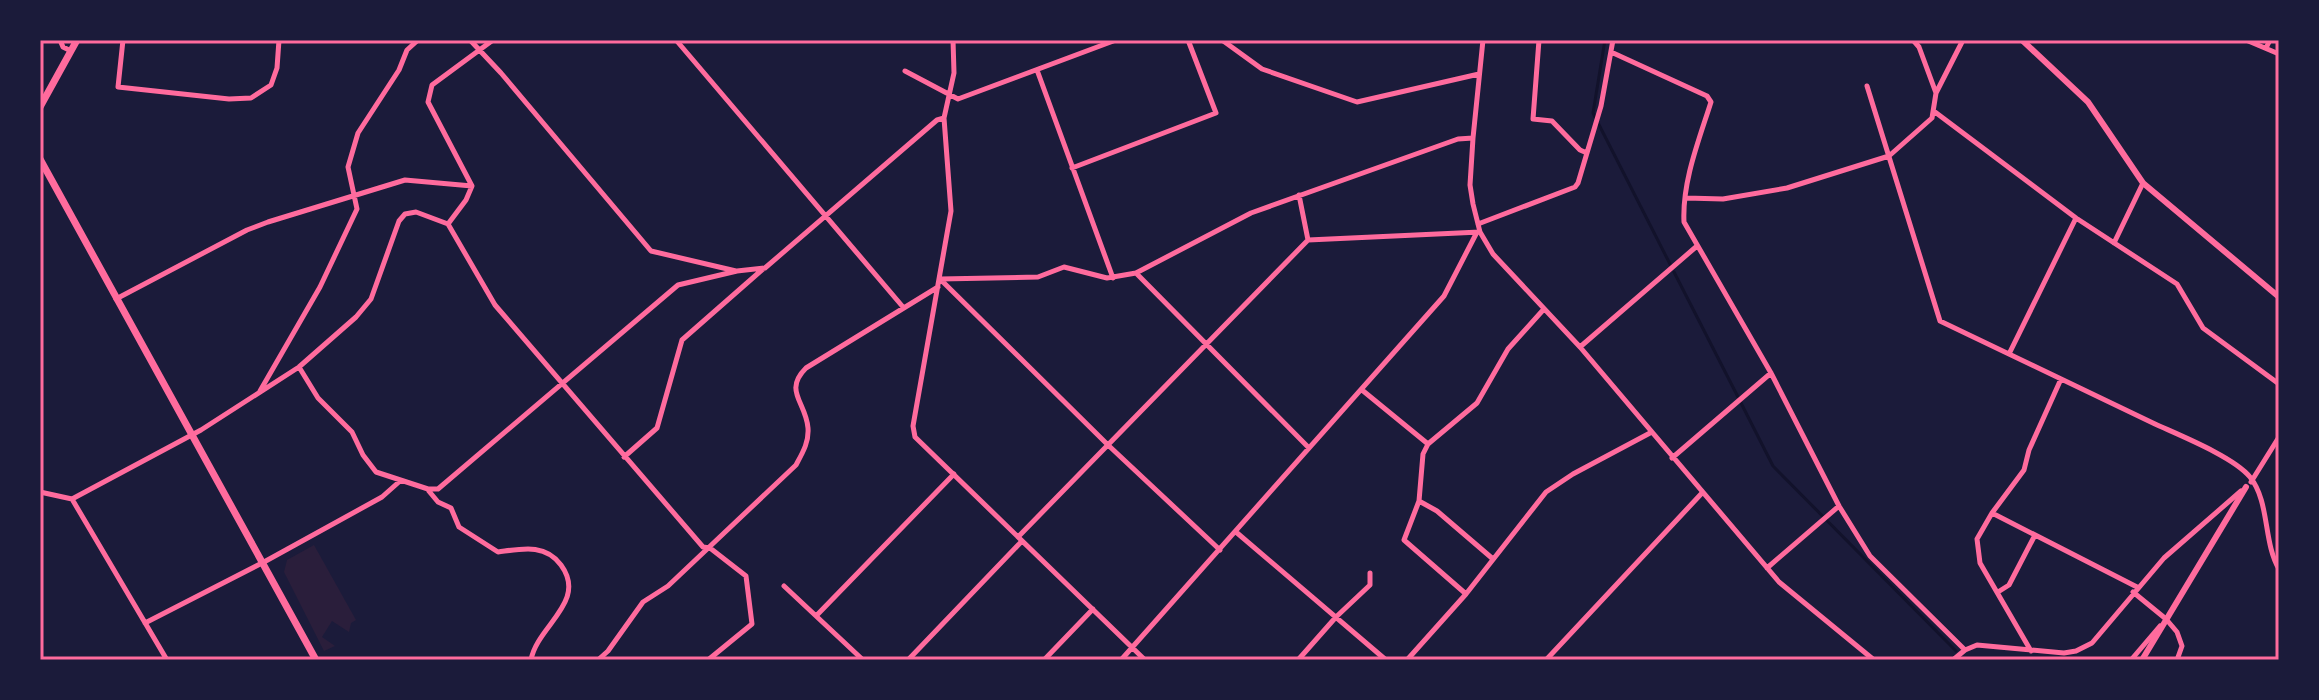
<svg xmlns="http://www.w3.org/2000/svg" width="2319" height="700" font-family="Rubik,sans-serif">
<rect width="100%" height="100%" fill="#1b1b3a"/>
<!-- green -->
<path fill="#2a1e3b" d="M 314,545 L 356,620 L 351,623 L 349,632 L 332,621 L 322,637 L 335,646 L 324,651 L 284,572 L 287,560 Z"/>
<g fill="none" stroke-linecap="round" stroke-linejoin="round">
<!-- stream -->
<path stroke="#12122b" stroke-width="3" d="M 1605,40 L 1593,113 L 1671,266
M 1674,272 L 1738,397
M 1741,403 L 1773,466 L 1956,651
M 1962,658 L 1963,660"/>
<!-- minor -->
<path stroke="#ff6b9d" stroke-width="5" d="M 60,40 L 63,47 L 71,51
M 123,40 L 118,87 L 229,99 L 251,98 L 271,85 L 277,68 L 279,40
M 470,40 L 501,73 L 651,251 L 736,271
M 676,40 L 903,307
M 953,40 L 954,73 L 944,118 L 951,211 L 913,426 L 915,437 L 1145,660
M 1222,40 L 1262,69 L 1357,102 L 1479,74
M 1539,40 L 1533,119 L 1552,121 L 1580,150 L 1587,153
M 1913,40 L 1919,47 L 1936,93
M 2246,40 L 2279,54
M 2266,48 L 2270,40
M 1611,52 L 1707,96 L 1711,102 C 1699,140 1682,182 1684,222 L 1771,373 L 1839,506 L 1870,556 L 1965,650
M 1037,70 L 1113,278
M 905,71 L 958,99 L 1116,40
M 1867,86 L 1940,321 C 2011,355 2083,389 2155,424 C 2179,435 2234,457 2250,477 C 2270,502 2263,542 2279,569
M 1935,112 L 2076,218 L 2177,284 L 2203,328 L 2279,384
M 1473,138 L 1470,185 L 1473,204 L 1480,232 L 1493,254 L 1580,347 L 1779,582 L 1874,660
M 1072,168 L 1216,113 L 1188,40
M 1299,195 L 1308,240
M 1686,198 L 1723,199 L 1787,188 L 1889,156 L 1932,118 L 1936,93 L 1963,40
M 448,224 L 466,200 L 472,186 L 428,102 L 432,85 L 493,40
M 1478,224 L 1575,187 L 1578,183 L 1601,106 L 1613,40
M 2114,243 L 2143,183
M 1136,273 L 1309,448
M 940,279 L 1038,277 L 1064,267 L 1107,278 L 1136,273 L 1251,213 L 1458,139 L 1473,138 L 1483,40
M 941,280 L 1108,445 L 1220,550
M 116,299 L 247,230 L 268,222 L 405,180 L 472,186
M 1580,347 L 1697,246
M 2009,354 L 2076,218
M 299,367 L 318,398 L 352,432 L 363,455 L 376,472 L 428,489 L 438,489 L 678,285 L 737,271 L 765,268 L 937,120 L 944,118
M 1362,390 L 1428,444 L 1477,403 L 1508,349 L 1544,309
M 260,391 L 320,287 L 357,209 L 348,167 L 358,133 L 399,70 L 407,50 L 418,40
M 1428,444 L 1423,454 L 1419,501 L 1404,540 L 1466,594
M 624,457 L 657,428 L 682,340 L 763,269
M 1672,458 L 1771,373
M 2251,482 L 2279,437
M 428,490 L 438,502 L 451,508 L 459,527 L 498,552 C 521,549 545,543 561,565 C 588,602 537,626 531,660
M 40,492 L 72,499 L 201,430 L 299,367 L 356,317 L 371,299 L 399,221 L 405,214 L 416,212 L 448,224 L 495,305 L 703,547 L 710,548 L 746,576 L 752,624 L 708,660
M 72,499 L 167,660
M 1419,501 L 1437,511 L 1493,559
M 1992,513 L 2137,587
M 1236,532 L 1386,660
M 1018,537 L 1308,240 L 1480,232
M 1767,568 L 1839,506
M 784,586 L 863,660
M 1998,592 L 2009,585 L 2035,535
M 2133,592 L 2166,619 L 2177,632 L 2182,646 L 2177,660
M 817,615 L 954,474
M 145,623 L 264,562 L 382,497 L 400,481
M 2031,651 L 1980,563 L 1977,539 L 1992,513 L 2024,470 L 2029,450 L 2061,379
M 598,660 L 608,651 L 643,602 L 668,586 L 796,465 C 803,452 809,442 808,428 C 806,402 783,391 806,368 L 938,287
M 908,660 L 1022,541
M 1044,660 L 1093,609
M 1121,660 L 1444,296 L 1476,234
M 1298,660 L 1336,617 L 1370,585 L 1370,573
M 1407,660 L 1466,594 L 1546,492 L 1573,474 L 1650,433
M 1546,660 L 1702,493
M 1953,660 L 1965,650 L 1977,645 L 2064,653 L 2076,651 L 2092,643 L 2164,558 L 2241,491
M 2131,660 L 2160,626"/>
<!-- tertiary -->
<path stroke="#ff6b9d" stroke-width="6" d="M 2022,40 L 2088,102 L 2143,183 L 2279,297
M 2142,660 L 2246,487"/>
<!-- secondary -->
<path stroke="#ff6b9d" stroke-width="7" d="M 40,107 L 77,40
M 40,159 L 316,660"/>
</g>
<!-- border -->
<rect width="2319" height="700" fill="none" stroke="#1b1b3a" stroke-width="84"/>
<rect x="42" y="42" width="2235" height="616" fill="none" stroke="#ff6b9d" stroke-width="3"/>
</svg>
